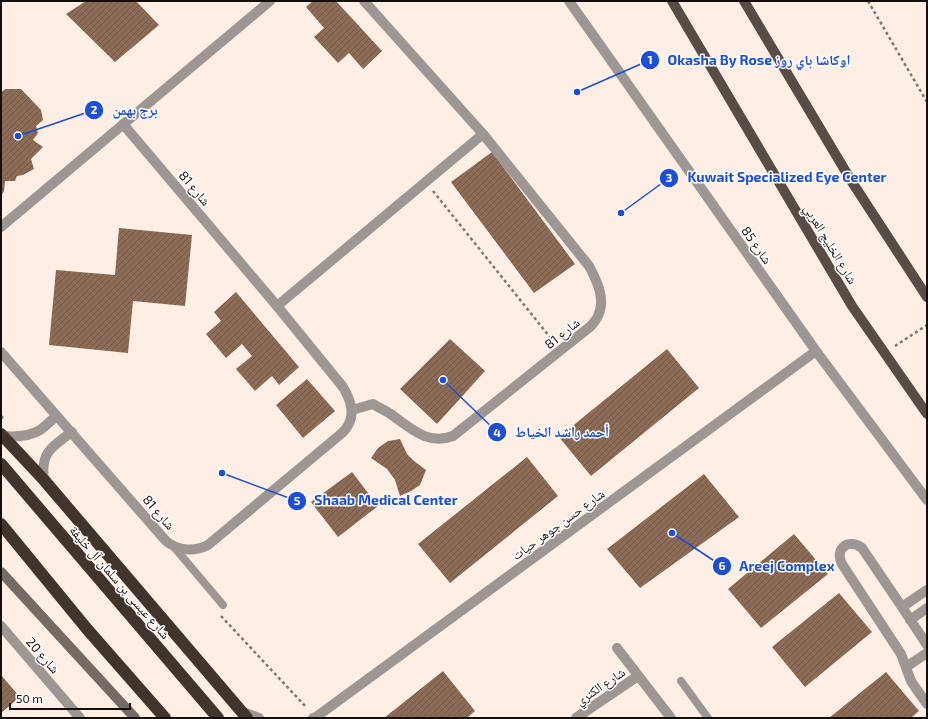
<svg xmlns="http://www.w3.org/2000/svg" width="928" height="719" font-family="'Exo 2','Noto Naskh Arabic',sans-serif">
<defs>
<pattern id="building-hatch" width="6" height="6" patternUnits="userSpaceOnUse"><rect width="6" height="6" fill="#8c6c57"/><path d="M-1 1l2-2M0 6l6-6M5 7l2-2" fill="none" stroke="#715746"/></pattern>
</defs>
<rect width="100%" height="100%" fill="#feeee4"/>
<!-- building -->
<path fill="url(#building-hatch)" d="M 86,1 L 136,1 L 159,25 L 115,62 L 66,14 Z
M 313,1 L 336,1 L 382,51 L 363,69 L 349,53 L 338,63 L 314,37 L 324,28 L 306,7 Z
M 6,89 L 21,89 L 41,110 L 43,120 L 36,126 L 38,133 L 33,140 L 43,147 L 31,159 L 34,169 L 23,175 L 17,176 L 15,181 L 5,181 L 4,191 L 1,196 L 1,92 Z
M 492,152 L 575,264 L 534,293 L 451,182 Z
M 119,228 L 192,235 L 185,306 L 133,301 L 128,353 L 49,345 L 56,270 L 115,275 Z
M 236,292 L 299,367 L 279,385 L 272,376 L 255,391 L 236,369 L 252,356 L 242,344 L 226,358 L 206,334 L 221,321 L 214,312 Z
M 450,339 L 485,371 L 437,424 L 400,389 Z
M 667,349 L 699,388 L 591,476 L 559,437 Z
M 307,379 L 335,411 L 303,438 L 276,405 Z
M 400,439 L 407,454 L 414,461 L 426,470 L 420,485 L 411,491 L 400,496 L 395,480 L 387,469 L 371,458 L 378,448 L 388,441 Z
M 527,457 L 558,496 L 450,583 L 418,544 Z
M 352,472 L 378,506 L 338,537 L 311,502 Z
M 704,474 L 739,517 L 640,588 L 607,549 Z
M 794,534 L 828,574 L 761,628 L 728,589 Z
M 839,593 L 872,632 L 805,687 L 772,647 Z
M 443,671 L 475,711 L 467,718 L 384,718 Z
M 886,672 L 919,711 L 911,718 L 829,718 Z
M 1,675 L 20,697 L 1,713 Z"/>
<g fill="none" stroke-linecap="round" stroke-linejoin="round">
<!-- path -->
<path stroke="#80756f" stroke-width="2.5" stroke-dasharray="3 3" stroke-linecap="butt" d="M 868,1 L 927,102
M 433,191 L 553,341
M 895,346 L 927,325
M 1,416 L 5,420
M 221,616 L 306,707"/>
<!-- lane -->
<path stroke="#9d9692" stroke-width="8" d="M 174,547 L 223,605
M 681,681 L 708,718"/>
<!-- street -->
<path stroke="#9d9692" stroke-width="10" d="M 569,1 L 816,351 L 927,500
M 1,227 L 270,1
M 277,306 L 483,134
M 1,352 L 166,541 C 178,551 194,552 208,545 L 342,433 C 357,419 352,402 343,387 L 277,306 L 123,124
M 352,410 L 373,404 C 378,407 384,410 389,413 C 410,427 427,446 453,436 L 591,326 C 593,323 597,319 598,316 C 606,299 597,281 589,266 L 483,134 L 364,1
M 2,436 C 14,437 29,437 40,430 C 46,426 51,420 57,416
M 44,480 C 40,453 52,446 72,432
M 902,607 L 927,590
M 910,620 L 927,608
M 1,626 L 80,718
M 927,645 L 902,607 L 862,548 C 849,538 834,548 842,564 L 901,654 L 911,681 L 915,687 L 927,704
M 617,648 L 671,718
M 906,667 L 927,653
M 240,711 L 259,718
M 313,718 L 316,717 L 816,351
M 576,718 L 638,676"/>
<!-- secondary -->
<path stroke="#746b65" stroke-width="10" d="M 1,572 L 135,718"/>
<!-- primary -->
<path stroke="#584d46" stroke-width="10" d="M 672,1 L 852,306 L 927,414
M 744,1 L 852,182 L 927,297"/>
<!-- highway -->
<path stroke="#40342c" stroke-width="12" d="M 1,434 L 44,480 L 247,718
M 1,464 L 218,718
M 1,524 L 87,629 L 165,718"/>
</g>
<g text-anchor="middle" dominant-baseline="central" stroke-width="3" stroke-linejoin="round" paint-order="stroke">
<!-- street labels -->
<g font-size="13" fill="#130e0a" stroke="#fff">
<text transform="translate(195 188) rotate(50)">شارع 81</text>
<text transform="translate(831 244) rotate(59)">شارع الخليج العربي</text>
<text transform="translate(757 245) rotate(55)">شارع 85</text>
<text transform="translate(562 333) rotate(-39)">شارع 81</text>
<text transform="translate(159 512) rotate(49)">شارع 81</text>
<text transform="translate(558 524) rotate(-36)">شارع حسن جوهر حيات</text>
<text transform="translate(120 582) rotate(49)">شارع عيسى بن سلمان آل خليفة</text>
<text transform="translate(43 655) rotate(49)">شارع 20</text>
<text transform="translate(600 686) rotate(-34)">شارع الكنري</text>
</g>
</g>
<!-- callouts -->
<path fill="none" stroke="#1d4ed8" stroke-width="1.5" d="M577 92L650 60M18 136L94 110M621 213L669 178M443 380L497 432M222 473L297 501M672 533L722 566"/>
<g fill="#1d4ed8" stroke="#fff" stroke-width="1.5">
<circle cx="577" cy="92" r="4"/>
<circle cx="18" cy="136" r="4"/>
<circle cx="621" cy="213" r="4"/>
<circle cx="443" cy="380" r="4"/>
<circle cx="222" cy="473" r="4"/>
<circle cx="672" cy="533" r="4"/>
<circle cx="650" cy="60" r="10"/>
<circle cx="94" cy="110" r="10"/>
<circle cx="669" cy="178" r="10"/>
<circle cx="497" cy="432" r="10"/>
<circle cx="297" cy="501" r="10"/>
<circle cx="722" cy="566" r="10"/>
</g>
<g font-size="12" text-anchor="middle" font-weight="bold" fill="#fff">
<text x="650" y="64">1</text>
<text x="94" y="114">2</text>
<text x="669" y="182">3</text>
<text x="497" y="437">4</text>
<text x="297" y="505">5</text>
<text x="722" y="570">6</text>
</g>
<g font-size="14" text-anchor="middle" font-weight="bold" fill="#1d4ed8" stroke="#fff" stroke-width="3" stroke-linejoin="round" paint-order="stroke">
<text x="759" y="65">Okasha By Rose اوكاشا باي روز</text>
<text x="135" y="115">برج بهمن</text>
<text x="787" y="182">Kuwait Specialized Eye Center</text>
<text x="562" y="437">أحمد راشد الخياط</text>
<text x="386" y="505">Shaab Medical Center</text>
<text x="787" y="571">Areej Complex</text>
</g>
<!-- border -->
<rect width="928" height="719" fill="none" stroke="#130e0a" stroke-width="4"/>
<!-- scale -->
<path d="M10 703v6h120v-6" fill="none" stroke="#130e0a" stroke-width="2"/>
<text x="16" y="703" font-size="12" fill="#130e0a" stroke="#ffffff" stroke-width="3" paint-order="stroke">50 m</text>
</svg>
